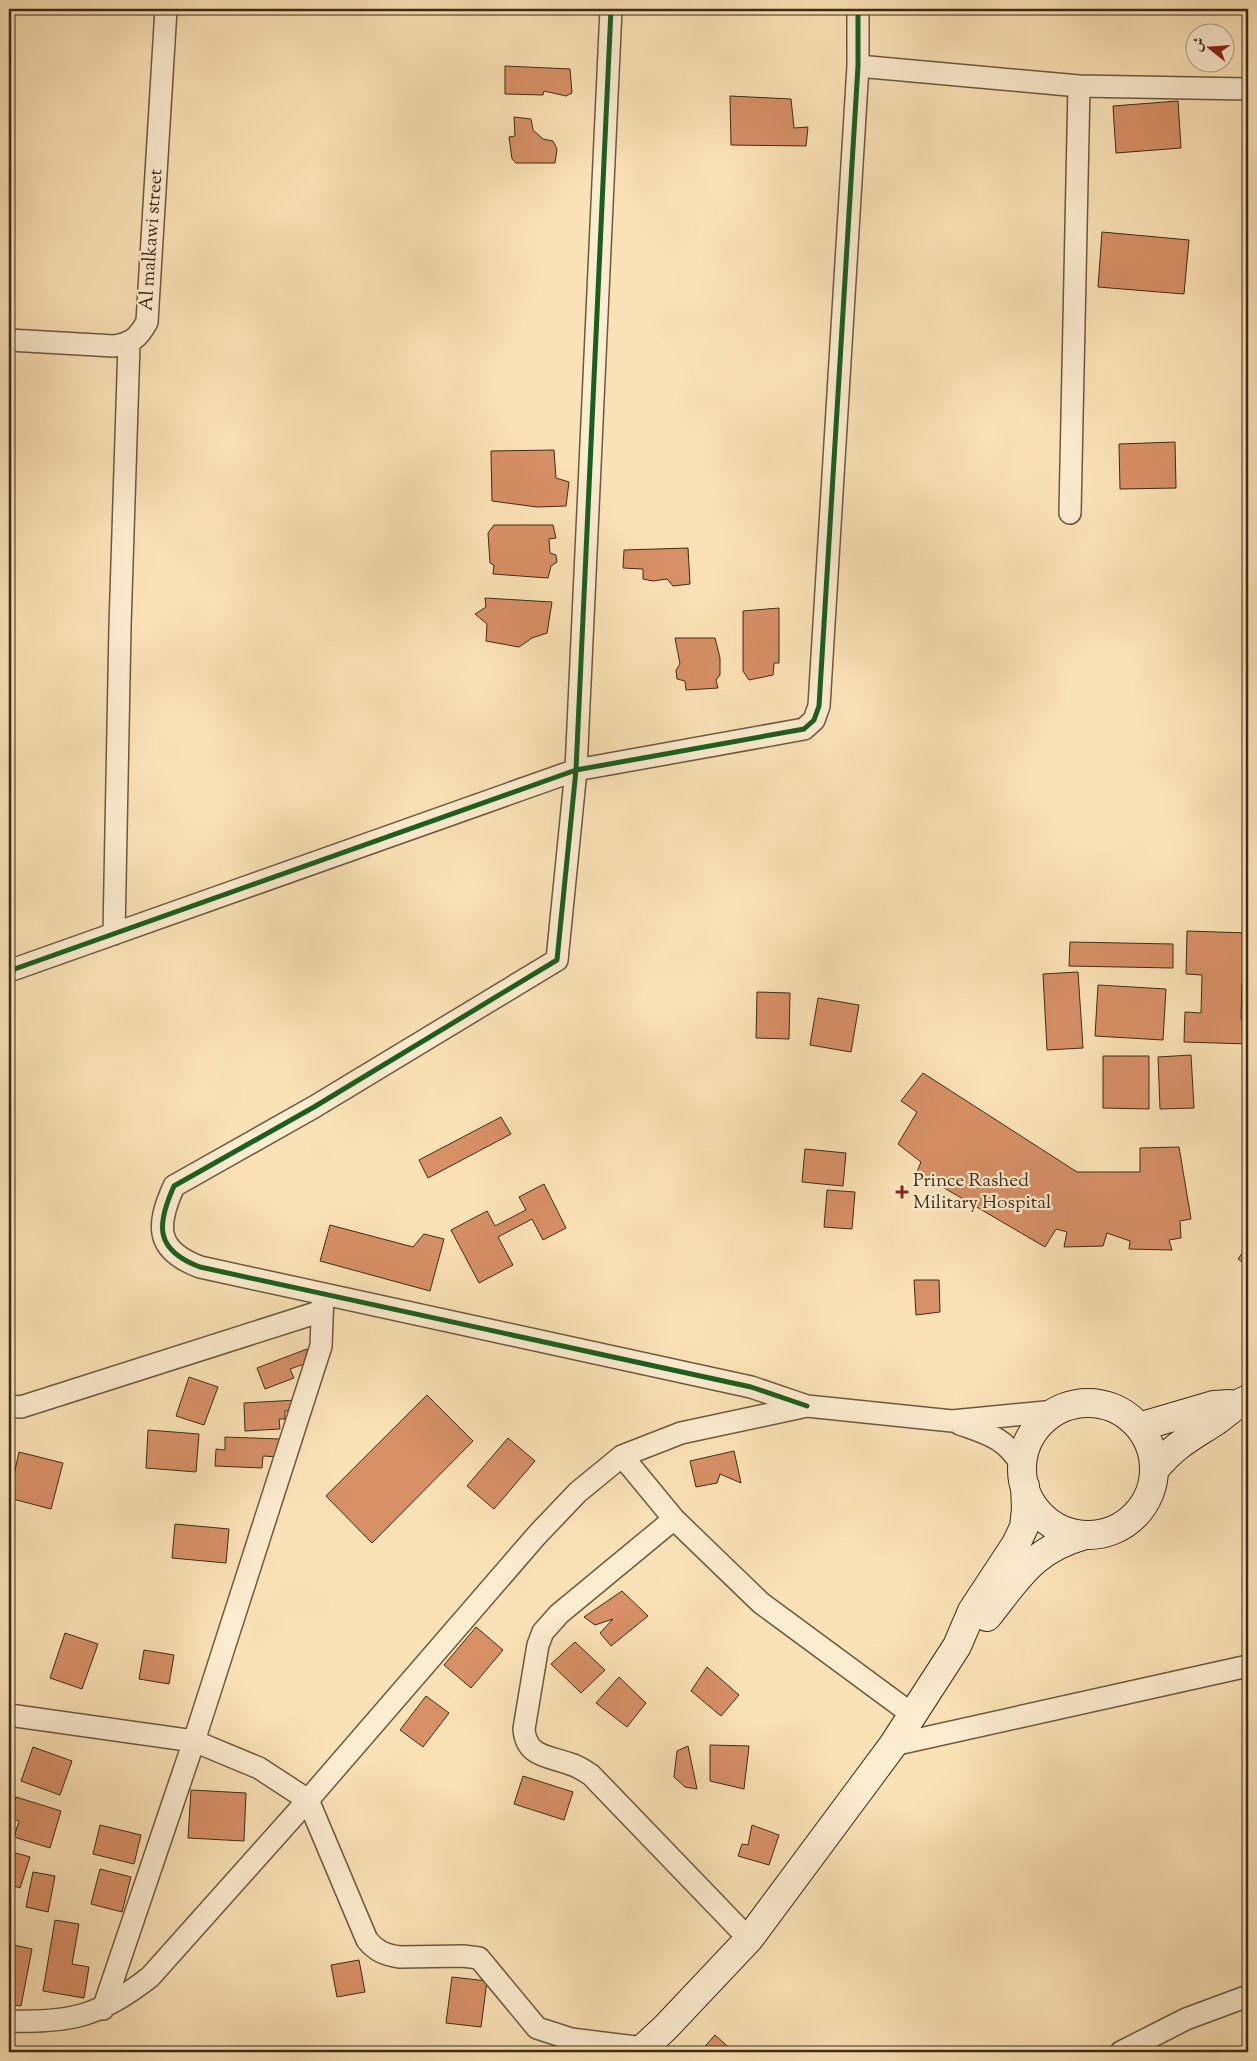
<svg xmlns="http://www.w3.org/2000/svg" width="1257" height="2061" font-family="'Sorts Mill Goudy',Amiri,serif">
<rect width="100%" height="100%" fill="#fbe2b6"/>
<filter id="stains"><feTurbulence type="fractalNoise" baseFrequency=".004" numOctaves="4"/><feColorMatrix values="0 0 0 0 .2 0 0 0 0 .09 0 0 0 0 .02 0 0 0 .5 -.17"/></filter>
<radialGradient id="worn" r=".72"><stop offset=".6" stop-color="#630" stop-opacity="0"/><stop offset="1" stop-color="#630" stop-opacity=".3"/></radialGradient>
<!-- building -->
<path fill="#d89066" stroke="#3c2b15" d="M 505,66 L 570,69 L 572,93 L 566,96 L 544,91 L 543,95 L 505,94 Z
M 730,96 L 791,99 L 794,128 L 808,127 L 806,146 L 731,145 Z
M 1178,101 L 1181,148 L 1116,153 L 1113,106 Z
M 514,117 L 531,119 L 533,130 L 543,139 L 553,141 L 557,149 L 555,163 L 516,163 L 512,159 L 509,137 L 515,136 Z
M 1102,232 L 1189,240 L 1184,294 L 1098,287 Z
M 1175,442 L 1176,488 L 1120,489 L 1119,444 Z
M 554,450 L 556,478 L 569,482 L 566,506 L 537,507 L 492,501 L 491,451 Z
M 494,525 L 553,525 L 556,538 L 549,539 L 550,553 L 556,555 L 557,562 L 551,566 L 548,578 L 493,574 L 494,565 L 490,563 L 488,533 Z
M 688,548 L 690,584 L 673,586 L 667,579 L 653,581 L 643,579 L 643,569 L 623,568 L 624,550 Z
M 485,598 L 552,602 L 547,633 L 532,638 L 519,647 L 486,641 L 487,624 L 475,614 L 486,607 Z
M 779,608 L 779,663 L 774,663 L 773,675 L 749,680 L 743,671 L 743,611 Z
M 675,638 L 715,638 L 720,658 L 720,675 L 716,680 L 718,688 L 686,690 L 685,681 L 677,679 L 676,670 L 680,664 Z
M 1187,931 L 1248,933 L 1248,983 L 1242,983 L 1241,1019 L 1248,1023 L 1248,1044 L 1184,1042 L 1185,1012 L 1201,1013 L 1202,975 L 1186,974 Z
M 1070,942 L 1173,944 L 1173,968 L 1069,966 Z
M 1078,972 L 1083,1048 L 1047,1050 L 1043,974 Z
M 1098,985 L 1166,989 L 1163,1040 L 1095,1036 Z
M 757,992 L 790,993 L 789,1039 L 756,1038 Z
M 818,998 L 859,1005 L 851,1052 L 810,1045 Z
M 1191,1055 L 1194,1108 L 1160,1109 L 1158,1057 Z
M 1103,1056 L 1149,1056 L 1149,1109 L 1103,1108 Z
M 923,1073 L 1077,1172 L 1140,1172 L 1140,1148 L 1179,1147 L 1191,1219 L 1180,1221 L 1181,1238 L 1169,1240 L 1172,1250 L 1129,1249 L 1130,1241 L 1107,1233 L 1103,1246 L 1064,1247 L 1067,1232 L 1056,1229 L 1045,1247 L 917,1172 L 921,1162 L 898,1144 L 917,1112 L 901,1101 Z
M 501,1117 L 511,1134 L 428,1178 L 419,1160 Z
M 805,1149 L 846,1153 L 843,1186 L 802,1182 Z
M 544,1184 L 566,1228 L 543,1240 L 532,1219 L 498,1237 L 513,1265 L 479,1283 L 451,1230 L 487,1211 L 495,1226 L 526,1210 L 519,1197 Z
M 827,1190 L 855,1192 L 852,1229 L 824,1227 Z
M 330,1225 L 413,1247 L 424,1234 L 444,1239 L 430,1291 L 320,1261 Z
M 1246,1248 L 1248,1250 L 1248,1266 L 1238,1259 Z
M 914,1280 L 939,1280 L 940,1312 L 916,1315 Z
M 307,1349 L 307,1363 L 290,1369 L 294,1378 L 265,1389 L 257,1368 Z
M 189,1377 L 218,1387 L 204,1425 L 176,1416 Z
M 427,1395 L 473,1441 L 372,1543 L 326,1496 Z
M 297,1400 L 297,1410 L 285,1411 L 285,1419 L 279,1419 L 280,1429 L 245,1431 L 244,1403 Z
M 148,1430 L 199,1434 L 196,1472 L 146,1468 Z
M 225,1437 L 280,1439 L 279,1457 L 263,1456 L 262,1468 L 215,1466 L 216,1449 L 225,1450 Z
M 508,1438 L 535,1461 L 494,1509 L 467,1486 Z
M 734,1451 L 741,1483 L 720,1474 L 717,1483 L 696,1487 L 690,1461 Z
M 19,1452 L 63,1463 L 51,1509 L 9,1498 Z
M 175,1524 L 229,1529 L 226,1563 L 172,1558 Z
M 622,1591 L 648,1616 L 611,1646 L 600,1633 L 613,1619 L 595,1625 L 584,1617 Z
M 476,1627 L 503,1650 L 471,1688 L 444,1665 Z
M 65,1633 L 98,1644 L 82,1689 L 50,1678 Z
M 575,1642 L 605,1670 L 581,1693 L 551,1664 Z
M 144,1650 L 174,1655 L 169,1684 L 139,1679 Z
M 707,1667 L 739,1695 L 721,1716 L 691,1691 Z
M 619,1677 L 646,1703 L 627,1727 L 596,1703 Z
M 426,1696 L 449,1713 L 423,1747 L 400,1730 Z
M 710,1745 L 749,1746 L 744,1789 L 710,1781 Z
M 688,1746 L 697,1789 L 685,1787 L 674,1777 L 677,1751 Z
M 33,1747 L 72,1761 L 60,1795 L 21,1781 Z
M 523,1776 L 573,1792 L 564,1820 L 514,1804 Z
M 191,1790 L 246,1793 L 244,1841 L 188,1838 Z
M 16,1797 L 61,1811 L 50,1848 L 14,1837 L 19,1821 L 9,1818 Z
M 100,1825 L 141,1835 L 134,1864 L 93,1854 Z
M 752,1825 L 779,1835 L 769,1865 L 738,1856 L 742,1844 L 748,1845 Z
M 9,1851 L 30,1857 L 20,1888 L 9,1884 Z
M 100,1869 L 131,1877 L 122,1912 L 91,1904 Z
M 33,1872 L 55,1876 L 48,1912 L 26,1907 Z
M 55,1920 L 79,1924 L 72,1964 L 89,1967 L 84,1998 L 43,1991 Z
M 9,1944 L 32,1949 L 21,2006 L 9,2004 Z
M 359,1960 L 365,1992 L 337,1997 L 331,1965 Z
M 452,1977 L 487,1981 L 481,2027 L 446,2023 Z
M 715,2035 L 734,2052 L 700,2052 Z"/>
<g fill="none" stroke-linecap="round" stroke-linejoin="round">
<defs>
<path id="street" d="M 611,9 L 576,770 L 557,960 L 314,1107 L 174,1186 C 156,1226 155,1250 200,1267 L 751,1387 L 807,1406
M 858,66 L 1079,86 L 1248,89
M 9,340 L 114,346 C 132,343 138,338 147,322 L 166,9
M 1070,513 L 1079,86
M 114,934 L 120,626 L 129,344
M 9,971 L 576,770 L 804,729 L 814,720 L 819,706 L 858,66 L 858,9
M 9,1406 L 21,1407 L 322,1311
M 960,1424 C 988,1434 1006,1438 1022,1466
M 622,1456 L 674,1519 L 761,1603 L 913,1715
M 674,1519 L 559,1614 L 543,1632 L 538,1645 L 524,1729 C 526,1757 549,1756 570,1764 C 578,1766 585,1771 591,1775 L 749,1939
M 9,1715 L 194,1741 L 259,1768 L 308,1800 L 367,1940 C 376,1951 385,1955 400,1957 L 463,1956 L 479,1958 L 537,2028 L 571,2039 L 644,2048
M 893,1745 L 1248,1666
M 103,2009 L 194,1741 L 321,1346 L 323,1294
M 9,2021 C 71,2023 100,2016 150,1977 L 308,1800 L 537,1535 L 578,1492 L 622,1456 L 681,1433 L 807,1406 L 952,1421 L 1056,1411
M 1121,2052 L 1186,2019 L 1248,1996"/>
<path id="secondary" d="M1022 1469a66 66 0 1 1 132 0a66 66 0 1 1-132 0Z
M 1139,1427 L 1214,1405 L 1230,1404
M 1155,1469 C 1176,1444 1190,1438 1216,1421 C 1227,1413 1236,1404 1248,1399
M 987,1617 C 1019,1577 1032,1550 1085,1535
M 639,2052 L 665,2028 L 749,1939 L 893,1745 L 957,1646 L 972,1611 L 1016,1544 L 1024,1527 L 1026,1509 L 1025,1486"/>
</defs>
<!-- street casing -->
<use href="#street" stroke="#6c593d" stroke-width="24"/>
<!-- secondary casing -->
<use href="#secondary" stroke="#3c2b15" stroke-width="30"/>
<!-- street -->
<use href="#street" stroke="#fcecd0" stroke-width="21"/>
<!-- secondary -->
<use href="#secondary" stroke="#fcecd0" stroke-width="28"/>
<defs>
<path id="cycleway" d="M 611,9 L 576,770 L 557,960 L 314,1107 L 174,1186 C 156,1226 155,1250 200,1267 L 751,1387 L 807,1406
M 9,971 L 576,770 L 804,729 L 814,720 L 819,706 L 858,66 L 858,9"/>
</defs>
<!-- cycleway casing -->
<use href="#cycleway" stroke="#fcecd0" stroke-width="8"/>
<!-- cycleway -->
<use href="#cycleway" stroke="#1b5e20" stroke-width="5"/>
</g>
<!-- markers -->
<path fill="#8f2418" stroke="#fcecd0" stroke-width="2" d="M899.5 1184.5h5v5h5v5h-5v5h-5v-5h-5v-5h5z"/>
<g text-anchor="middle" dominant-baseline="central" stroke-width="4.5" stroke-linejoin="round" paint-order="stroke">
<!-- street labels -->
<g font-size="19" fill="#3c2b15" stroke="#fcecd0">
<text transform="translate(152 240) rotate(-86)">Al malkawi street</text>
</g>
<!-- poi labels -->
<g font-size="19" fill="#3c2b15" stroke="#fcecd0" text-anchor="start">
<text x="913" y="1181">Prince Rashed<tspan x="913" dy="22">Military Hospital</tspan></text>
</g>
</g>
<!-- margin -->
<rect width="1257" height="2061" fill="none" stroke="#fbe2b6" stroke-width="30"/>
<rect x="10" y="10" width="1237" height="2041" fill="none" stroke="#3c2b15" stroke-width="2.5"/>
<rect x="15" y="15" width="1227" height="2031" fill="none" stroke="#3c2b15"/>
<!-- north arrow -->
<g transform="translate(1210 48) rotate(287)"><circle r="24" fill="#fcecd0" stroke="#af9f85"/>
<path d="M0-4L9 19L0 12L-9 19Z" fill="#8f2418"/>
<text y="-8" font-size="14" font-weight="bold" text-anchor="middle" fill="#3c2b15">ش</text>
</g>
<rect width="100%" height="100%" filter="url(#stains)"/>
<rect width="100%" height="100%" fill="url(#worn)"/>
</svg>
